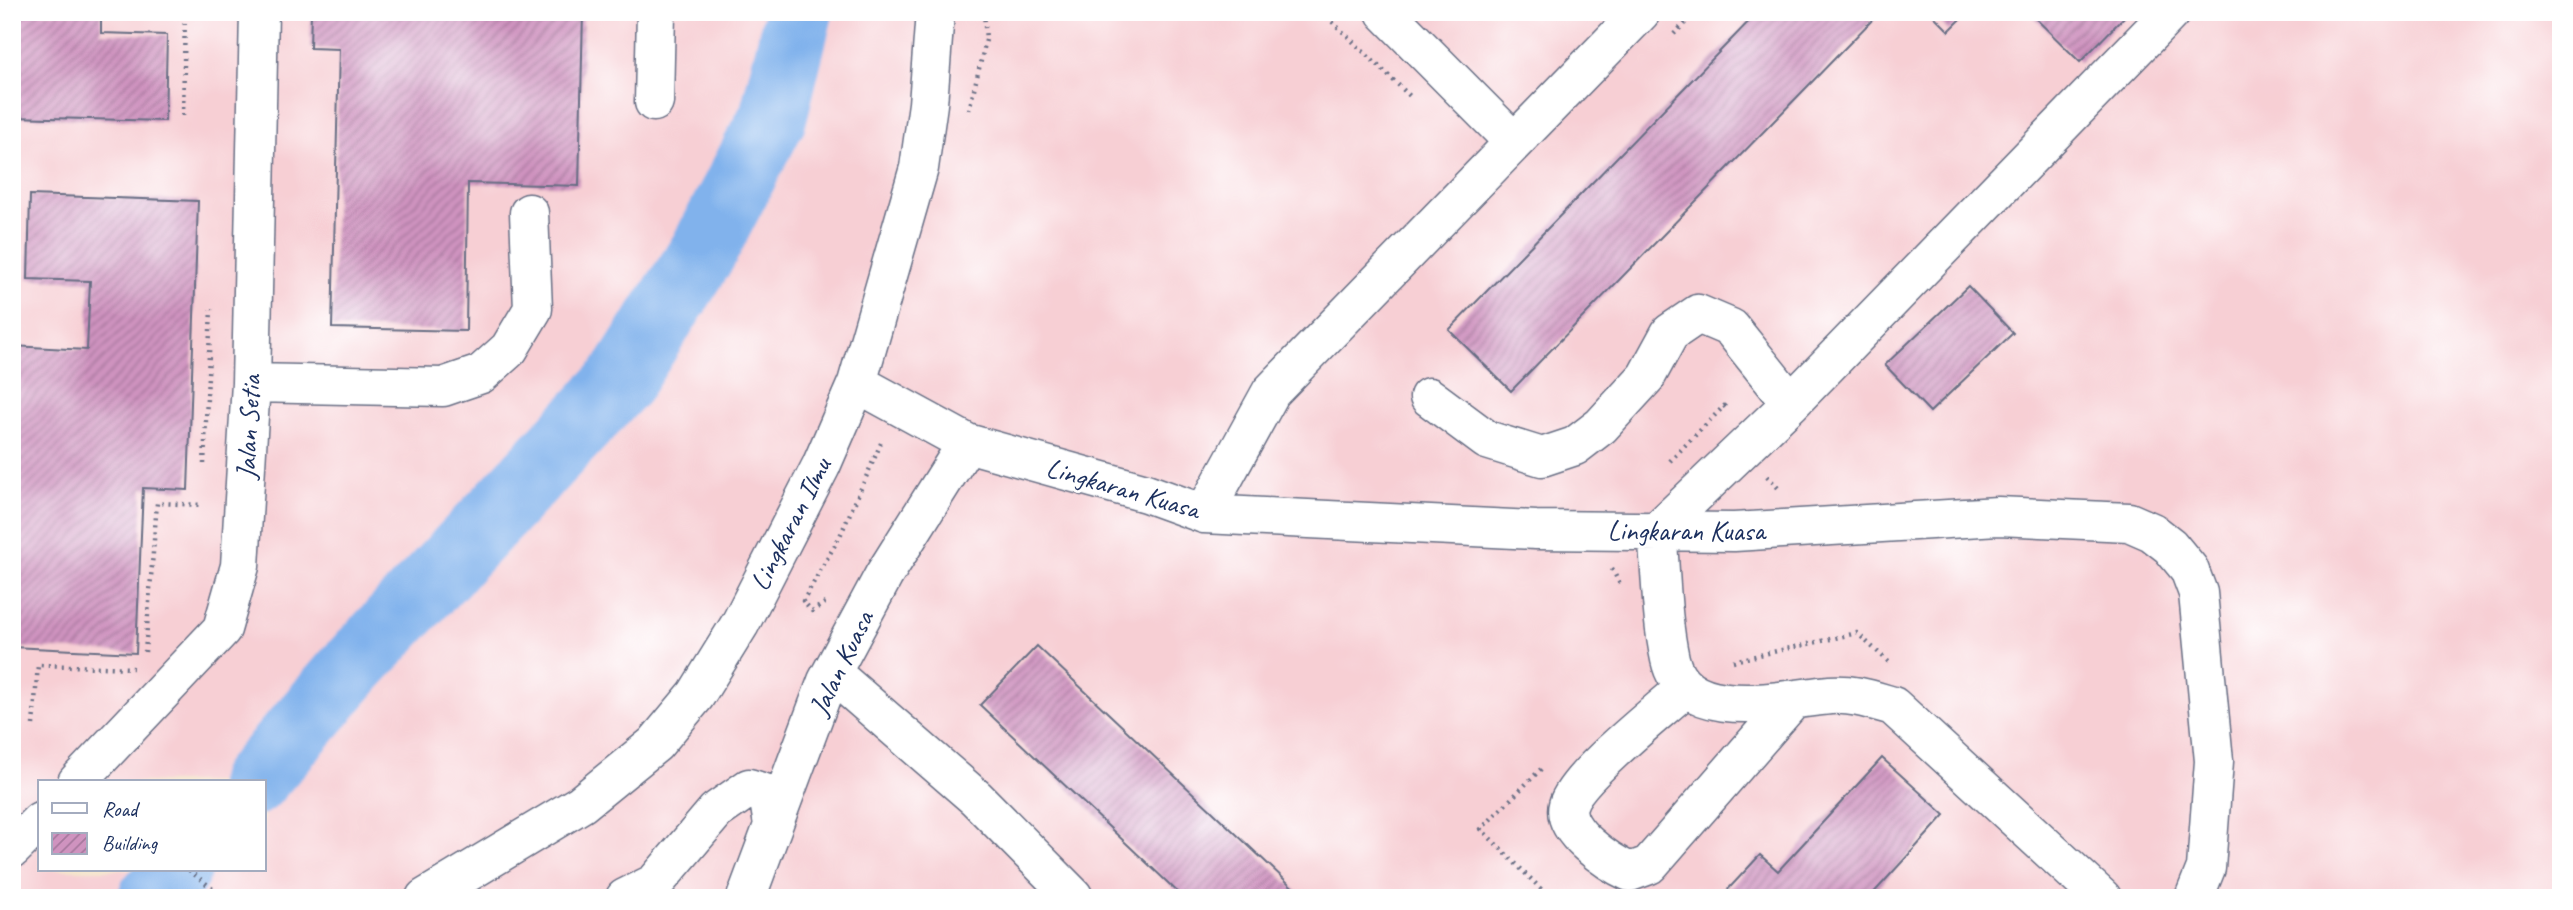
<svg xmlns="http://www.w3.org/2000/svg" width="2573" height="910" font-family="Caveat,sans-serif">
<defs>
<pattern id="building-hatch" width="6" height="6" patternUnits="userSpaceOnUse" patternTransform="scale(1.75)"><rect width="6" height="6" fill="#cf93bf"/><path d="M-1 1l2-2M0 6l6-6M5 7l2-2" fill="none" stroke="#a7789e"/></pattern>
</defs>
<rect width="100%" height="100%" fill="#fff"/>
<filter id="ink" filterUnits="userSpaceOnUse"><feTurbulence type="fractalNoise" baseFrequency=".0143" numOctaves="2"/><feDisplacementMap in="SourceGraphic" scale="14" xChannelSelector="R" yChannelSelector="G"/><feConvolveMatrix kernelMatrix="1 2 1 2 8 2 1 2 1" color-interpolation-filters="sRGB"/></filter>
<filter id="wash" filterUnits="userSpaceOnUse"><feTurbulence type="fractalNoise" baseFrequency=".00686" numOctaves="4" result="noise"/><feDisplacementMap in="SourceGraphic" scale="28" xChannelSelector="R" yChannelSelector="G"/><feGaussianBlur stdDeviation="1.57" result="paint"/><feColorMatrix in="noise" values="0 0 0 0 0 0 0 0 0 0 0 0 0 0 0 0 0 1.4 0 .05"/><feComposite in="paint" operator="in"/></filter>
<g filter="url(#wash)">
<rect width="100%" height="100%" fill="#f4e4cb"/>
<!-- built -->
<path fill="#f7cfd4" fill-rule="evenodd" d="M 12,12 L 2561,12 L 2561,898 L 12,898 ZM 40,782 L 264,782 L 264,870 L 40,870 Z"/>
<g fill="none" stroke-linecap="round" stroke-linejoin="round">
<!-- river -->
<path stroke="#81b2ec" stroke-width="68" d="M 253,782 L 354,665 L 621,381 L 703,252 L 773,117 L 799,12
M 152,898 L 177,870"/>
</g>
<g id="blocks">
<!-- building -->
<path fill="url(#building-hatch)" d="M 12,12 L 101,14 L 101,33 L 167,35 L 165,121 L 12,117 Z
M 311,12 L 583,12 L 579,186 L 468,183 L 466,331 L 332,328 L 339,49 L 310,48 Z
M 1758,12 L 1880,12 L 1511,391 L 1449,330 Z
M 1930,12 L 1968,12 L 1949,31 Z
M 2029,12 L 2129,12 L 2080,62 Z
M 30,195 L 198,201 L 188,490 L 143,488 L 136,653 L 12,647 L 12,346 L 87,350 L 90,281 L 28,279 Z
M 1968,286 L 2013,333 L 1930,412 L 1885,365 Z
M 1037,646 L 1304,898 L 1184,898 L 980,705 Z
M 1882,758 L 1945,815 L 1869,898 L 1720,898 L 1760,855 L 1778,871 Z"/>
</g>
</g>
<g filter="url(#ink)">
<use href="#blocks" fill-opacity="0" stroke="#676e84" stroke-width="2"/>
<g fill="none" stroke-linecap="round" stroke-linejoin="round">
<defs>
<path id="minor" d="M 1385,12 L 1514,142
M 654,102 L 656,12
M 251,383 L 443,387 L 481,374 L 509,349 L 533,309 L 529,213
M 857,383 L 967,443 L 1146,493 L 1204,514 L 1536,530 L 1734,532 L 1998,516 L 2129,522 L 2152,532 L 2170,546 L 2189,569 L 2198,593 L 2214,761 L 2206,868 L 2194,898
M 1429,397 L 1487,440 L 1542,457 L 1575,446 L 1601,426 L 1646,377 L 1670,333 L 1698,314 L 1731,328 L 1791,403
M 1204,514 L 1271,392 L 1641,12
M 832,673 L 976,798 L 1073,896 L 1072,898
M 1685,688 C 1660,711 1575,777 1568,805 C 1561,831 1610,863 1630,872 L 1649,865 L 1792,701
M 77,782 L 222,629 L 240,566 L 251,383 L 259,12
M 12,849 L 40,821
M 425,898 L 581,804 L 655,744 L 696,695 L 740,624 L 821,466 L 857,383 L 919,168 L 928,104 L 935,12
M 625,898 L 655,883 L 716,811 L 749,788 L 768,794 L 773,825
M 746,898 L 827,681 L 884,575 L 967,443
M 2102,898 L 1893,706 C 1872,700 1852,693 1830,695 C 1783,699 1684,724 1670,659 C 1661,618 1661,573 1657,531 L 1791,403 L 2171,12"/>
</defs>
<!-- minor casing -->
<use href="#minor" stroke="#676e84" stroke-width="41"/>
<!-- path -->
<path stroke="#676e84" stroke-width="4.5" stroke-dasharray="2 5" stroke-linecap="butt" d="M 1322,12 L 1413,99
M 1674,34 L 1696,12
M 969,110 L 986,40 L 984,12
M 183,116 L 185,12
M 1670,461 L 1724,406 L 1728,410
M 204,464 L 211,309
M 1767,476 L 1780,490
M 1612,569 L 1621,586
M 825,603 L 812,611 L 803,601 L 840,536 L 882,441
M 145,652 L 157,503 L 203,505
M 1733,661 L 1857,633 L 1891,664
M 33,725 L 38,665 L 133,668
M 1541,769 L 1481,829 L 1550,898
M 189,870 L 224,898"/>
<!-- minor -->
<use href="#minor" stroke="#fff" stroke-width="38"/>
</g>
</g>
<g text-anchor="middle" dominant-baseline="central" stroke-width="5" stroke-linejoin="round" paint-order="stroke">
<!-- street labels -->
<g font-size="28" fill="#1b2f5e" stroke="#fff">
<text transform="translate(248 427) rotate(-87)">Jalan Setia</text>
<text transform="translate(1123 488) rotate(16)">Lingkaran Kuasa</text>
<text transform="translate(790 524) rotate(-63)">Lingkaran Ilmu</text>
<text x="1686" y="530">Lingkaran Kuasa</text>
<text transform="translate(841 663) rotate(-64)">Jalan Kuasa</text>
</g>
</g>
<!-- margin -->
<rect width="2573" height="910" fill="none" stroke="#fff" stroke-width="42"/>
<!-- legend -->
<rect x="38" y="780" width="228" height="91" fill="#ffffff" stroke="#a4acbf" stroke-width="2"/>
<rect x="52" y="803" width="35" height="10" fill="#ffffff" stroke="#a4acbf" stroke-width="2"/>
<text x="102" y="816" font-size="21" fill="#1b2f5e">Road</text>
<rect x="52" y="833" width="35" height="21" fill="url(#building-hatch)" stroke="#a4acbf" stroke-width="2"/>
<text x="102" y="850" font-size="21" fill="#1b2f5e">Building</text>
</svg>
